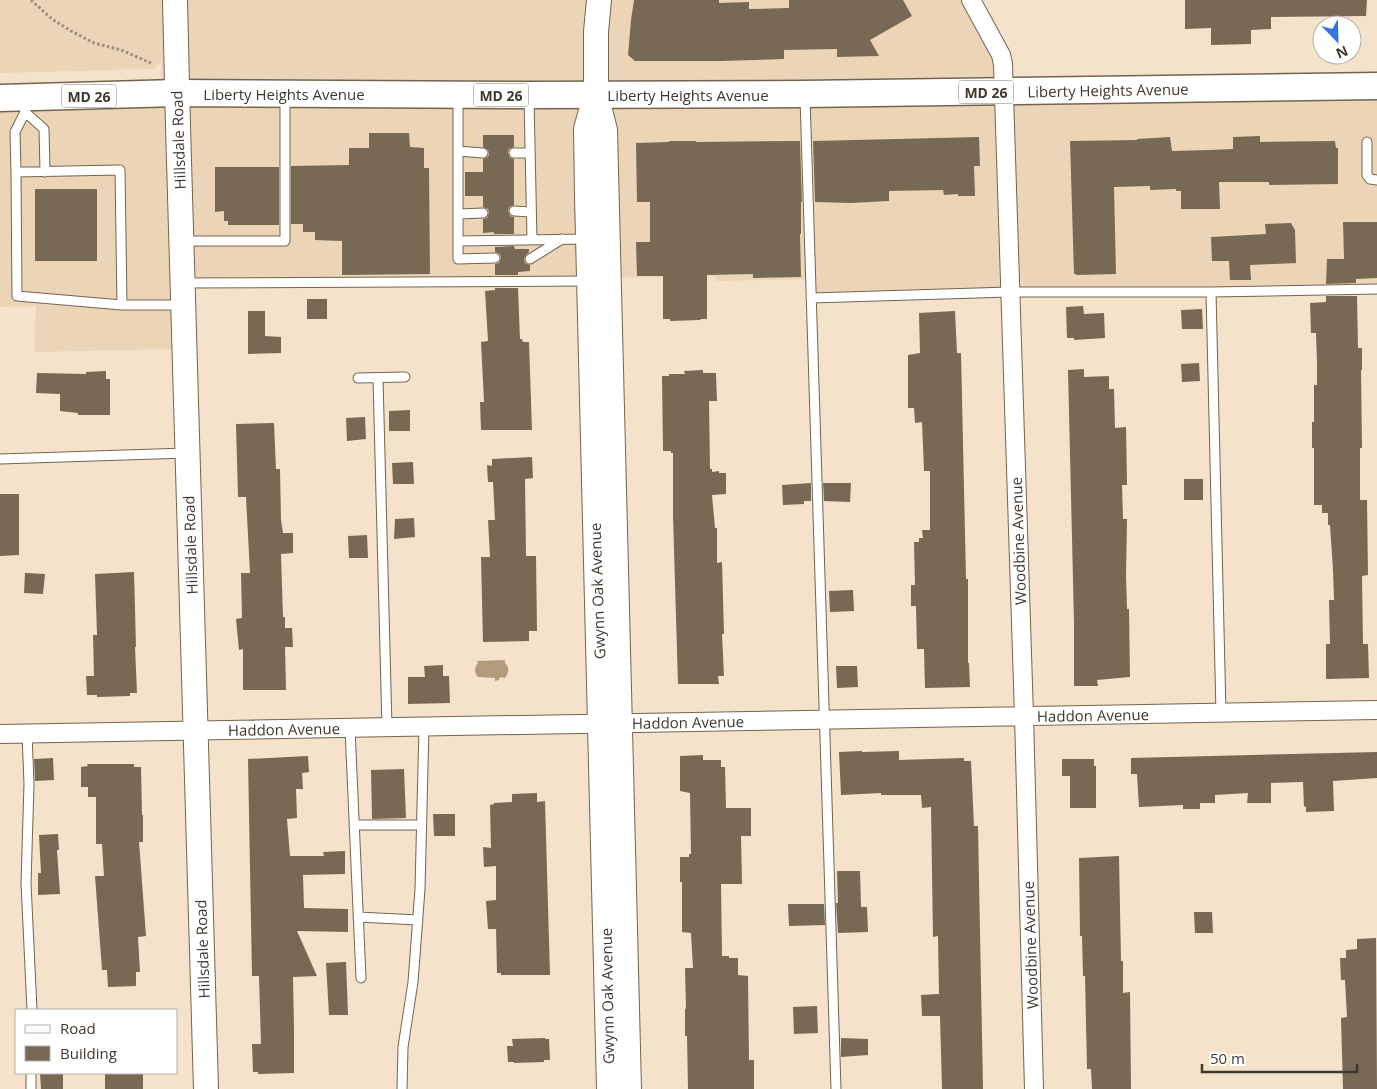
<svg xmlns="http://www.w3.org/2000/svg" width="1377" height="1089" font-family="'Open Sans',sans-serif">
<rect width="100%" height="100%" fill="#f4e2ca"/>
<!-- built -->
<path fill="#ecd5b7" d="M 0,0 L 971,0 L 1008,93 L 1377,87 L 1377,287 L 811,299 L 810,279 L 716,281 L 715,276 L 181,286 L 183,349 L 34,352 L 36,306 L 0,307 L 0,97 L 162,89 L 161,62 L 154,69 L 0,73 Z"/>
<!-- water -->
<path fill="#b29b7d" d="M 505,660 L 505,663 C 510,668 509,672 505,678 L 500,677 L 499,680 L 495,681 L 495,678 L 478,677 C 474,672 474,668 478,663 L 477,661 Z"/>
<!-- building -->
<path fill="#786954" d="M 634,0 L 719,0 L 719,3 L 749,2 L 749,9 L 789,8 L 789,0 L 903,0 L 912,16 L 870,40 L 879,56 L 837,57 L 837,49 L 784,50 L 784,59 L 720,61 L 635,61 L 628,55 L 631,20 Z
M 1185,0 L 1367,0 L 1366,16 L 1271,17 L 1271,29 L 1251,30 L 1251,44 L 1211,45 L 1211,28 L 1185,29 Z
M 369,133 L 409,133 L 410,147 L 424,148 L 424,168 L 429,168 L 430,274 L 342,275 L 342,241 L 315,240 L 315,232 L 303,232 L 303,224 L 291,224 L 291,166 L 349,165 L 349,148 L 369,148 Z
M 483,135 L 514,135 L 514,147 L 509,149 L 508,153 L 510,158 L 514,159 L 514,205 L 509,207 L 508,211 L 510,216 L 514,217 L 514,234 L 494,234 L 494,232 L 483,233 L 483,219 L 487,218 L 489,213 L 488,209 L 483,207 L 483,196 L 465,196 L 465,172 L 483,172 L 483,159 L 488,157 L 489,154 L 488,150 L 483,147 Z
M 1260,136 L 1260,142 L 1335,141 L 1336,148 L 1338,148 L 1338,184 L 1269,185 L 1269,182 L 1219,182 L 1220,209 L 1181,209 L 1181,191 L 1176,191 L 1176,189 L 1150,190 L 1150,186 L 1114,187 L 1116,274 L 1076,275 L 1076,274 L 1074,274 L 1070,141 L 1137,140 L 1137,139 L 1170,137 L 1172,151 L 1210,150 L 1233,149 L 1233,137 Z
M 979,137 L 980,166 L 974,166 L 975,196 L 958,196 L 958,194 L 944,195 L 943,190 L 889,191 L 889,201 L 851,203 L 815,202 L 813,141 Z
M 669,141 L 696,141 L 696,142 L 800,141 L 802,202 L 801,202 L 801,234 L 800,234 L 801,277 L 753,278 L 753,274 L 707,275 L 707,319 L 701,319 L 700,320 L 670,321 L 670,319 L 663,319 L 663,276 L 637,276 L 636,242 L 650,242 L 650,202 L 637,202 L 636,143 L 669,142 Z
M 215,167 L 279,167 L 279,225 L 228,225 L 228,221 L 224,221 L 224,211 L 215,212 Z
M 35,189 L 97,189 L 97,261 L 35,261 Z
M 1343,222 L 1377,222 L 1377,278 L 1356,279 L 1356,283 L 1326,284 L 1327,259 L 1344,259 Z
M 1291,223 L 1295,230 L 1296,263 L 1250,265 L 1251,280 L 1230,280 L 1229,261 L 1212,261 L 1211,237 L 1266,234 L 1265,224 Z
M 514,246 L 515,249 L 529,249 L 529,252 L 525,256 L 524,259 L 525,263 L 530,265 L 530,271 L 518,272 L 518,275 L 495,275 L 495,264 L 499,263 L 501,258 L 500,254 L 495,252 L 495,247 Z
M 495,288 L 518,288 L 520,339 L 522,339 L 523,342 L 529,342 L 532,430 L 481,430 L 480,402 L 484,402 L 481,342 L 488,341 L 485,291 L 495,290 Z
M 1326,296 L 1357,296 L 1358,348 L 1362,348 L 1362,370 L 1361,370 L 1362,448 L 1360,448 L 1360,500 L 1367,500 L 1368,575 L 1362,576 L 1363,644 L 1368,644 L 1369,678 L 1326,679 L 1326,644 L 1330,644 L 1329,600 L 1334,600 L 1333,570 L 1330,525 L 1328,525 L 1328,513 L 1322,513 L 1322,505 L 1314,505 L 1314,448 L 1312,448 L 1312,422 L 1314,422 L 1314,385 L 1317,385 L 1317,362 L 1316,333 L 1311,333 L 1310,303 L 1326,302 Z
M 307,299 L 327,299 L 327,319 L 307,319 Z
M 1083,306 L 1084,314 L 1104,313 L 1105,338 L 1074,340 L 1074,338 L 1067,338 L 1066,307 Z
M 1202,309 L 1203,329 L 1182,329 L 1181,310 Z
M 248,311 L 265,311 L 265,336 L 281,337 L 281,353 L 248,354 Z
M 955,311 L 957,353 L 961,353 L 966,579 L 968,579 L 968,663 L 969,663 L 970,687 L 925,688 L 924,649 L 917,649 L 916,606 L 911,606 L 911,585 L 915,585 L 914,542 L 919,542 L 919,538 L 923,538 L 922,530 L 930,530 L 930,471 L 924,471 L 922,422 L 915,423 L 914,408 L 908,408 L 908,355 L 920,353 L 919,313 Z
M 1199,363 L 1200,381 L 1182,382 L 1181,364 Z
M 1084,369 L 1084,377 L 1109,376 L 1109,389 L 1114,389 L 1115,428 L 1126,427 L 1127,485 L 1122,485 L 1123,519 L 1127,519 L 1126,576 L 1127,609 L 1129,609 L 1130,677 L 1097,680 L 1098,686 L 1074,686 L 1074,622 L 1068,370 Z
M 703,370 L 703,373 L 716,373 L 716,374 L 717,401 L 709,401 L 710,469 L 712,469 L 712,472 L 719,471 L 719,473 L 726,473 L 726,494 L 712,495 L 715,528 L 717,528 L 717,563 L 722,562 L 724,634 L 722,634 L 724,676 L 718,676 L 719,684 L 678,684 L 673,516 L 673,453 L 671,453 L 671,451 L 663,451 L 662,376 L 669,376 L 669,374 L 685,374 L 684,371 Z
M 106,371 L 106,379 L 110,379 L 110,415 L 78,415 L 78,413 L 60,411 L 60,394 L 36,393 L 37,373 L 86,374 L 86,372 Z
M 410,410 L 410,431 L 389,431 L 389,411 Z
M 365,417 L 366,439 L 347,441 L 346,418 Z
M 274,423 L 276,469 L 280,469 L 281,520 L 283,533 L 293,533 L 293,553 L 281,554 L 283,617 L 285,617 L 285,628 L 292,628 L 293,647 L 285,647 L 286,690 L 243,690 L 243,649 L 239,650 L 236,619 L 242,618 L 241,573 L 250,573 L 246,497 L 238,497 L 236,424 Z
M 532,457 L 533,478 L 525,479 L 526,556 L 536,556 L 537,631 L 529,631 L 529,641 L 483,642 L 481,557 L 490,557 L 488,520 L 495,520 L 493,482 L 488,482 L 487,465 L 492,466 L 492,459 Z
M 413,462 L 414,484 L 393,484 L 392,463 Z
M 1184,479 L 1203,479 L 1203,500 L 1184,500 Z
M 811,483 L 811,501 L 804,501 L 804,504 L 783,505 L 782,485 Z
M 823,483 L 851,483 L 850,502 L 824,501 Z
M 0,494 L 19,494 L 19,555 L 0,556 Z
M 414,518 L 415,537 L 394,539 L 395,519 Z
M 367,535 L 368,558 L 349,558 L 348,536 Z
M 134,572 L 136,647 L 135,647 L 137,693 L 130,693 L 130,696 L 97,697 L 97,695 L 87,695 L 86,676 L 94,676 L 93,635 L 97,635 L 95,574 Z
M 25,573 L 45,574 L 43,594 L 24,593 Z
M 853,590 L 854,611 L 830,612 L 829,591 Z
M 443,665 L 443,676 L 449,676 L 450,703 L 408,704 L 408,677 L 425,677 L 424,666 Z
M 836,666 L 857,666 L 858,687 L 837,688 Z
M 862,751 L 862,752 L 899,751 L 899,760 L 964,758 L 964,761 L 971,761 L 974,826 L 978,826 L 983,1089 L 942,1089 L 940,1016 L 922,1016 L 921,995 L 939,994 L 938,936 L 933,937 L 931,807 L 922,808 L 921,795 L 881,795 L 881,793 L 841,795 L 839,752 Z
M 1377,752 L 1377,778 L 1333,781 L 1334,811 L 1306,812 L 1306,806 L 1304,807 L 1303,782 L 1271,783 L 1271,803 L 1247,803 L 1248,793 L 1215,795 L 1215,803 L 1200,803 L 1200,809 L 1183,809 L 1183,805 L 1139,807 L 1137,774 L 1131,774 L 1131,758 Z
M 703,755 L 703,760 L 721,760 L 721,767 L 725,767 L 726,808 L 751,808 L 751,836 L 741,836 L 742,884 L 721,884 L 722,956 L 729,956 L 729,958 L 738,958 L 738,975 L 748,976 L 749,1060 L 754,1060 L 754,1089 L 688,1089 L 687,1036 L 685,1036 L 685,1009 L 686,1009 L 685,968 L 693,968 L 691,933 L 682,932 L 682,882 L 680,882 L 680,857 L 689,857 L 689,854 L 691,854 L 690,793 L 680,791 L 680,756 Z
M 308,756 L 309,772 L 302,773 L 303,789 L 296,789 L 297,818 L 287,819 L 290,856 L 324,856 L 323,852 L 345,851 L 345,874 L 303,875 L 304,908 L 348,909 L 348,932 L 297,931 L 317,976 L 293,977 L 294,1030 L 294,1073 L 258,1074 L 258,1072 L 253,1072 L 252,1044 L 261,1044 L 259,978 L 259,976 L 252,976 L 248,759 Z
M 53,758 L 54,780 L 35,781 L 34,759 Z
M 1062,759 L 1094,759 L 1094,766 L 1096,766 L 1096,808 L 1070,808 L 1070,776 L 1062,776 Z
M 87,764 L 134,764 L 134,767 L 141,767 L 142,815 L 143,815 L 143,842 L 139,842 L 146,936 L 138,937 L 140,972 L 136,972 L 136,986 L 108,987 L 107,970 L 102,970 L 95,876 L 104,876 L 102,844 L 96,844 L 96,797 L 88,797 L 88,787 L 81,787 L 81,767 L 88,766 Z
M 404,769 L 406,818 L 372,819 L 371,770 Z
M 537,793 L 537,802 L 545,801 L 550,975 L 501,975 L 501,973 L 497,973 L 496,929 L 488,929 L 486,901 L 496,900 L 496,866 L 484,867 L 483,847 L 491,848 L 490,805 L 494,804 L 494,803 L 512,802 L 512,794 Z
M 433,814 L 455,814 L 455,836 L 434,836 Z
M 58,834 L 59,850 L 57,850 L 60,894 L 38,895 L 38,873 L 41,873 L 39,835 Z
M 1119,856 L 1121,961 L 1123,961 L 1123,993 L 1130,992 L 1131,1089 L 1092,1089 L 1091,1069 L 1087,1069 L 1085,976 L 1083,976 L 1082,936 L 1080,936 L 1079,858 Z
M 837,871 L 860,871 L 861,907 L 867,907 L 868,932 L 838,933 L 836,903 L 838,903 Z
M 788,904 L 824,904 L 825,925 L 789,926 Z
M 1194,912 L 1212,912 L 1213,933 L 1195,933 Z
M 1376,938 L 1377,1089 L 1343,1089 L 1341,1018 L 1347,1017 L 1345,980 L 1341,980 L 1340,958 L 1346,958 L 1346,950 L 1357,949 L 1357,939 Z
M 346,962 L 348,1015 L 329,1015 L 326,963 Z
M 817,1006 L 818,1033 L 794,1034 L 793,1007 Z
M 545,1038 L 545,1039 L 549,1039 L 550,1060 L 544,1060 L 544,1062 L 514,1063 L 514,1062 L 508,1062 L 507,1046 L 513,1046 L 512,1039 Z
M 841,1038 L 868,1039 L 868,1055 L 841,1057 Z
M 40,1073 L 63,1073 L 63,1089 L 41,1089 Z
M 105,1073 L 143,1073 L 143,1089 L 105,1089 Z"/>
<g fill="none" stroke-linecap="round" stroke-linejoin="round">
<defs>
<path id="lane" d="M 458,97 L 458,259 L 495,258
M 805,97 L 836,1089
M 529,98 L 532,240
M 25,112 L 44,129 L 45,172
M 1367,142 L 1367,175 L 1370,179 L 1377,180
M 458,151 L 483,153
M 514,153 L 530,153
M 16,172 L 15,132 L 25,112 L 25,100
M 514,211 L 531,212
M 458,214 L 483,213
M 181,241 L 285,241 L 285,95
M 458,241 L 588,239
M 530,259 L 562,239
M 183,283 L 587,281
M 1211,292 L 1221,713
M 811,298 L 1010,292 L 1211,292 L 1377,289
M 122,305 L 120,170 L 16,172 L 17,296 L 122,305 L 183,305
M 358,378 L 405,377
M 378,378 L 387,727
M 0,459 L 187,453
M 350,728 L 361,978
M 27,733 L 29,784 L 26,883 L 32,1010
M 354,825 L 421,825
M 358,917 L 418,920
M 31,1089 L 31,1073
M 402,1089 L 403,1047 L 413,982 L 420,889 L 424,727"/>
<path id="street" d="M 971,0 L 1001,55 L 1003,64 L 1024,716 L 1034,1089
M 0,734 L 1377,710"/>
<path id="secondary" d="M 175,0 L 178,126 L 206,1089
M 599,0 L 596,32 L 596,95 L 605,130 L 629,1089
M 595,97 L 586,129 L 587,196 L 609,1089"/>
<path id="primary" d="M 0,98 L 177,93 L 529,95 L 804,94 L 1377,86"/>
</defs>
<!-- lane casing -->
<use href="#lane" stroke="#73644f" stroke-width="11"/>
<!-- street casing -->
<use href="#street" stroke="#73644f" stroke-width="20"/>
<!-- secondary casing -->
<use href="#secondary" stroke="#73644f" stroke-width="26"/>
<!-- primary casing -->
<use href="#primary" stroke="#73644f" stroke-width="29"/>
<!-- path -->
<path stroke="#9a8e7d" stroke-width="3" stroke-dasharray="2.5 2.5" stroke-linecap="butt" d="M 31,0 L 52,19 L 71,31 L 94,43 L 121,50 L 151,63"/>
<!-- lane -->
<use href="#lane" stroke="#fff" stroke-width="9"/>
<!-- street -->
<use href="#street" stroke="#fff" stroke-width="18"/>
<!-- secondary -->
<use href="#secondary" stroke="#fff" stroke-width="24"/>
<!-- primary -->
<use href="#primary" stroke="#fff" stroke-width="26"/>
</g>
<g text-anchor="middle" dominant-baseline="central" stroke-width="5" stroke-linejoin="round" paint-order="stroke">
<!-- shield labels -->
<g fill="#fff" stroke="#79746d" stroke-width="1">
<rect x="958.5" y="80.5" width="55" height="23" rx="4"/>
<rect x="473.5" y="83.5" width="55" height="23" rx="4"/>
<rect x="61.5" y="84.5" width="55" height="23" rx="4"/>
</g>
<g font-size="14" font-weight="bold" fill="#40392f">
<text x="986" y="92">MD 26</text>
<text x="501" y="95">MD 26</text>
<text x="89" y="96">MD 26</text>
</g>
<!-- street labels -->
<g font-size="15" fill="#40392f" stroke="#fff">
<text transform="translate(1108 90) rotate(-1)">Liberty Heights Avenue</text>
<text x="284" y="94">Liberty Heights Avenue</text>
<text x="688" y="95">Liberty Heights Avenue</text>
<text transform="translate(178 140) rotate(-92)">Hillsdale Road</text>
<text transform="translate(1018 541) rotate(-92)">Woodbine Avenue</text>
<text transform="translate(190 545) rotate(-92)">Hillsdale Road</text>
<text transform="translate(597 591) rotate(-92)">Gwynn Oak Avenue</text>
<text transform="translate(1093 715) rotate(-1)">Haddon Avenue</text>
<text transform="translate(688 722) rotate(-1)">Haddon Avenue</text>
<text transform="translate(284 729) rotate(-1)">Haddon Avenue</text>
<text transform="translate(1030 945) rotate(-92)">Woodbine Avenue</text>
<text transform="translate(202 949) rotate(-92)">Hillsdale Road</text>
<text transform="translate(607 996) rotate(-91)">Gwynn Oak Avenue</text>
</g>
</g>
<!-- legend -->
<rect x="15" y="1009" width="162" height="65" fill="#ffffff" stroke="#b3b0ac"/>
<rect x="25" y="1025" width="25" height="8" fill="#ffffff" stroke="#b3b0ac"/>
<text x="60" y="1034" font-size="15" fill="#40392f">Road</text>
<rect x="25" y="1046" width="25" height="15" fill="#786954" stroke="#b3b0ac"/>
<text x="60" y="1059" font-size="15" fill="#40392f">Building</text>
<!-- north arrow -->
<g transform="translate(1337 40) rotate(157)"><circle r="24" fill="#ffffff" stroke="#b3b0ac"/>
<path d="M0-4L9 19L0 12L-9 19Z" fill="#3672e1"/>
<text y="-8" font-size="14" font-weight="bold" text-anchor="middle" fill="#40392f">N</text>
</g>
<!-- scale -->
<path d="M1202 1064v8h155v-8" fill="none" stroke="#40392f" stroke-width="2.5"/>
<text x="1210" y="1064" font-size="15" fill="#40392f" stroke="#ffffff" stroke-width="4" paint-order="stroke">50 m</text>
</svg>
